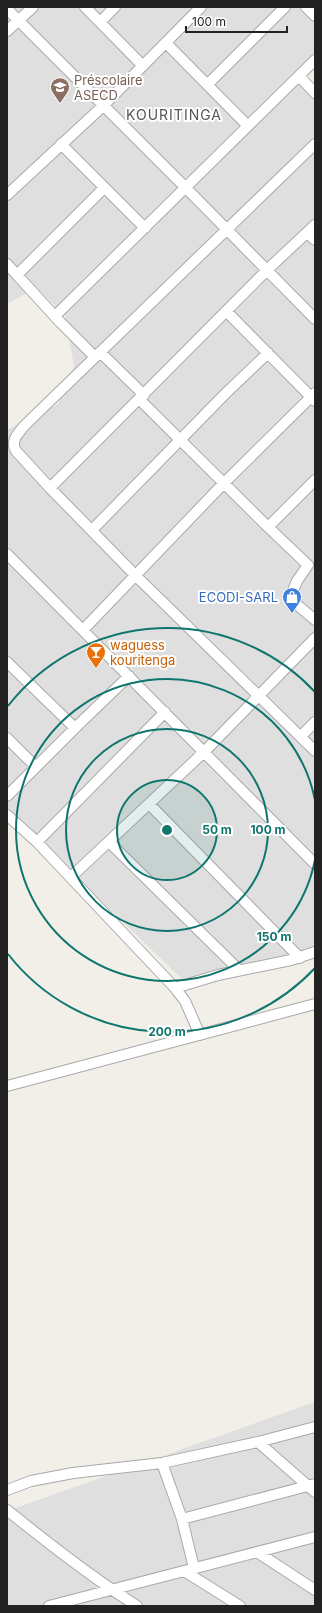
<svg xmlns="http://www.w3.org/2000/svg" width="322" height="1613" font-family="Inter,sans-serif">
<rect width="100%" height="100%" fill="#f2efe9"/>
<!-- residential -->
<path fill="#e0dfdf" d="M 7,7 L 315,7 L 315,66 L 306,75 L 315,84 L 315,949 L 299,957 L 184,981 L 76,877 L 7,814 L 7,430 L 58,404 L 74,366 L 65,316 L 37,288 L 7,304 Z
M 315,1402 L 315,1606 L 7,1606 L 7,1511 Z"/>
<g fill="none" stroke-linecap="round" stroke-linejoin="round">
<defs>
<path id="minor" d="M 85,7 L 143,66
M 306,7 L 315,16
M 7,9 L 186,188 L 315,319
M 100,22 L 115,7
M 7,31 L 33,7
M 166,43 L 248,126
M 299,76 L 315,93
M 208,84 L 285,7
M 61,144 L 145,228
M 315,144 L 24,426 C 18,434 10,441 16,451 L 50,488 L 136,576 L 315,751
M 7,195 L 103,106 L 201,7
M 307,233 L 315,240
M 7,264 L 17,275 L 104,188
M 17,275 L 60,322 L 95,357
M 227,312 L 315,401
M 55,316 L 315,60
M 100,352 L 144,395
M 139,399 L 268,527 L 308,565 L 297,581 L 292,593 L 295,603 L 315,620
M 50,488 L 267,270 L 315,225
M 268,527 L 315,480
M 92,530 L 225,394 L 268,353
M 7,554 L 315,864
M 83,630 L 224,483 L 315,393
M 7,662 L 75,728
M 301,736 L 315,722
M 7,738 L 36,767
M 7,796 L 75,728 L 129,676
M 149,804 L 300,958
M 7,815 L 37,842 L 175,988 L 185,1001 L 200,1035
M 37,842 L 165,712
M 109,842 L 239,970
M 71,877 L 204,752 L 315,638
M 175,988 L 218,975 L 291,960 L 315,952
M 7,1086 L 315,1004
M 258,1442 L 315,1492
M 162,1463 L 182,1519 L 194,1568
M 7,1490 L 31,1481 L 73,1473 L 162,1463 L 258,1442 L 315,1427
M 7,1510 C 49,1544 91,1577 137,1606
M 182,1519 L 315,1484
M 257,1552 L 315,1590
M 184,1571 L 240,1606
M 49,1606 L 315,1537"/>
</defs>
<!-- minor casing -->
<use href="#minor" stroke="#a9a9a9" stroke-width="12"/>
<!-- minor -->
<use href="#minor" stroke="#fff" stroke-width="10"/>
</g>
<!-- distance rings -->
<circle cx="167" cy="830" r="50" fill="#0f766e" fill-opacity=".12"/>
<g fill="none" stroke="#0f766e" stroke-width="2">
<circle cx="167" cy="830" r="50"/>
<circle cx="167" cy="830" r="101"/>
<path d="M315 860A151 151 0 1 1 315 800"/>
<path d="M315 968A202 202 0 0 1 8 954M8 706A202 202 0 0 1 315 692"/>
</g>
<!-- icons -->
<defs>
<symbol id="school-pin" viewBox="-11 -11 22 30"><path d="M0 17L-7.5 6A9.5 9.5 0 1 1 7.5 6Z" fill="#8d6e63" stroke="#fff"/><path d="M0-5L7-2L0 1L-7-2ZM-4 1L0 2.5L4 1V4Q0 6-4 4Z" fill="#fff"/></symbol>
<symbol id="shop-pin" viewBox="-11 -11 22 30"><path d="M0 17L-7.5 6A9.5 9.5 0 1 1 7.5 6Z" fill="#3f7fe0" stroke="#fff"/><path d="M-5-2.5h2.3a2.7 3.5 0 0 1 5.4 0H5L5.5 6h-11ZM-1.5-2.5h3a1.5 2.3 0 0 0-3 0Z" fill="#fff"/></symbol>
<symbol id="bar-pin" viewBox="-11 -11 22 30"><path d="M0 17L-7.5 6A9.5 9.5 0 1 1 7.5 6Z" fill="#e8710a" stroke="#fff"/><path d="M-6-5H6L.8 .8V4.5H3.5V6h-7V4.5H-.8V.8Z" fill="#fff"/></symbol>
</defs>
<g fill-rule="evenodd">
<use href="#school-pin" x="49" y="76" width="22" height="30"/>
<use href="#shop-pin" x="281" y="586" width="22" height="30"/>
<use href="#bar-pin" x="85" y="641" width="22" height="30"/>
</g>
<g text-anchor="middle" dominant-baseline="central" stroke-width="4" stroke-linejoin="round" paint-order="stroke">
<!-- education labels -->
<g font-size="13" fill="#785e54" stroke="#fff" text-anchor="start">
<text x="74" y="80">Préscolaire<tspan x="74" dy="15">ASECD</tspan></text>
</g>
<!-- shop labels -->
<g font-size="13" fill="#366cbe" stroke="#fff" text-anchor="end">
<text x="278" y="597">ECODI-SARL</text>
</g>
<!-- food labels -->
<g font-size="13" fill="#c56008" stroke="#fff" text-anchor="start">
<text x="110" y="645">waguess<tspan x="110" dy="15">kouritenga</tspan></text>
</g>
<!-- neighbourhood labels -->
<g font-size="14" letter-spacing="1" fill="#555" stroke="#fff">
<text x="174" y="114">KOURITINGA</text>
</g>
</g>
<circle cx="167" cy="830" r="6" fill="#0f766e" stroke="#fff" stroke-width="2"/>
<g font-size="12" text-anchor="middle" font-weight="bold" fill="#0f766e" stroke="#fff" stroke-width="4" stroke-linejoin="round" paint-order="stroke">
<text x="217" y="834">50 m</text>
<text x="268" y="834">100 m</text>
<text x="274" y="941">150 m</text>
<text x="167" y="1036">200 m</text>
</g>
<!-- border -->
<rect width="322" height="1613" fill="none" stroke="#222222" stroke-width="16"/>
<!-- scale -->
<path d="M186 26v6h101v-6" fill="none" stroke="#222222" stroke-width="2"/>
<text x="192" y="26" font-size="12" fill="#222222" stroke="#ffffff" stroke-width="3" paint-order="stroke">100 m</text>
</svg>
